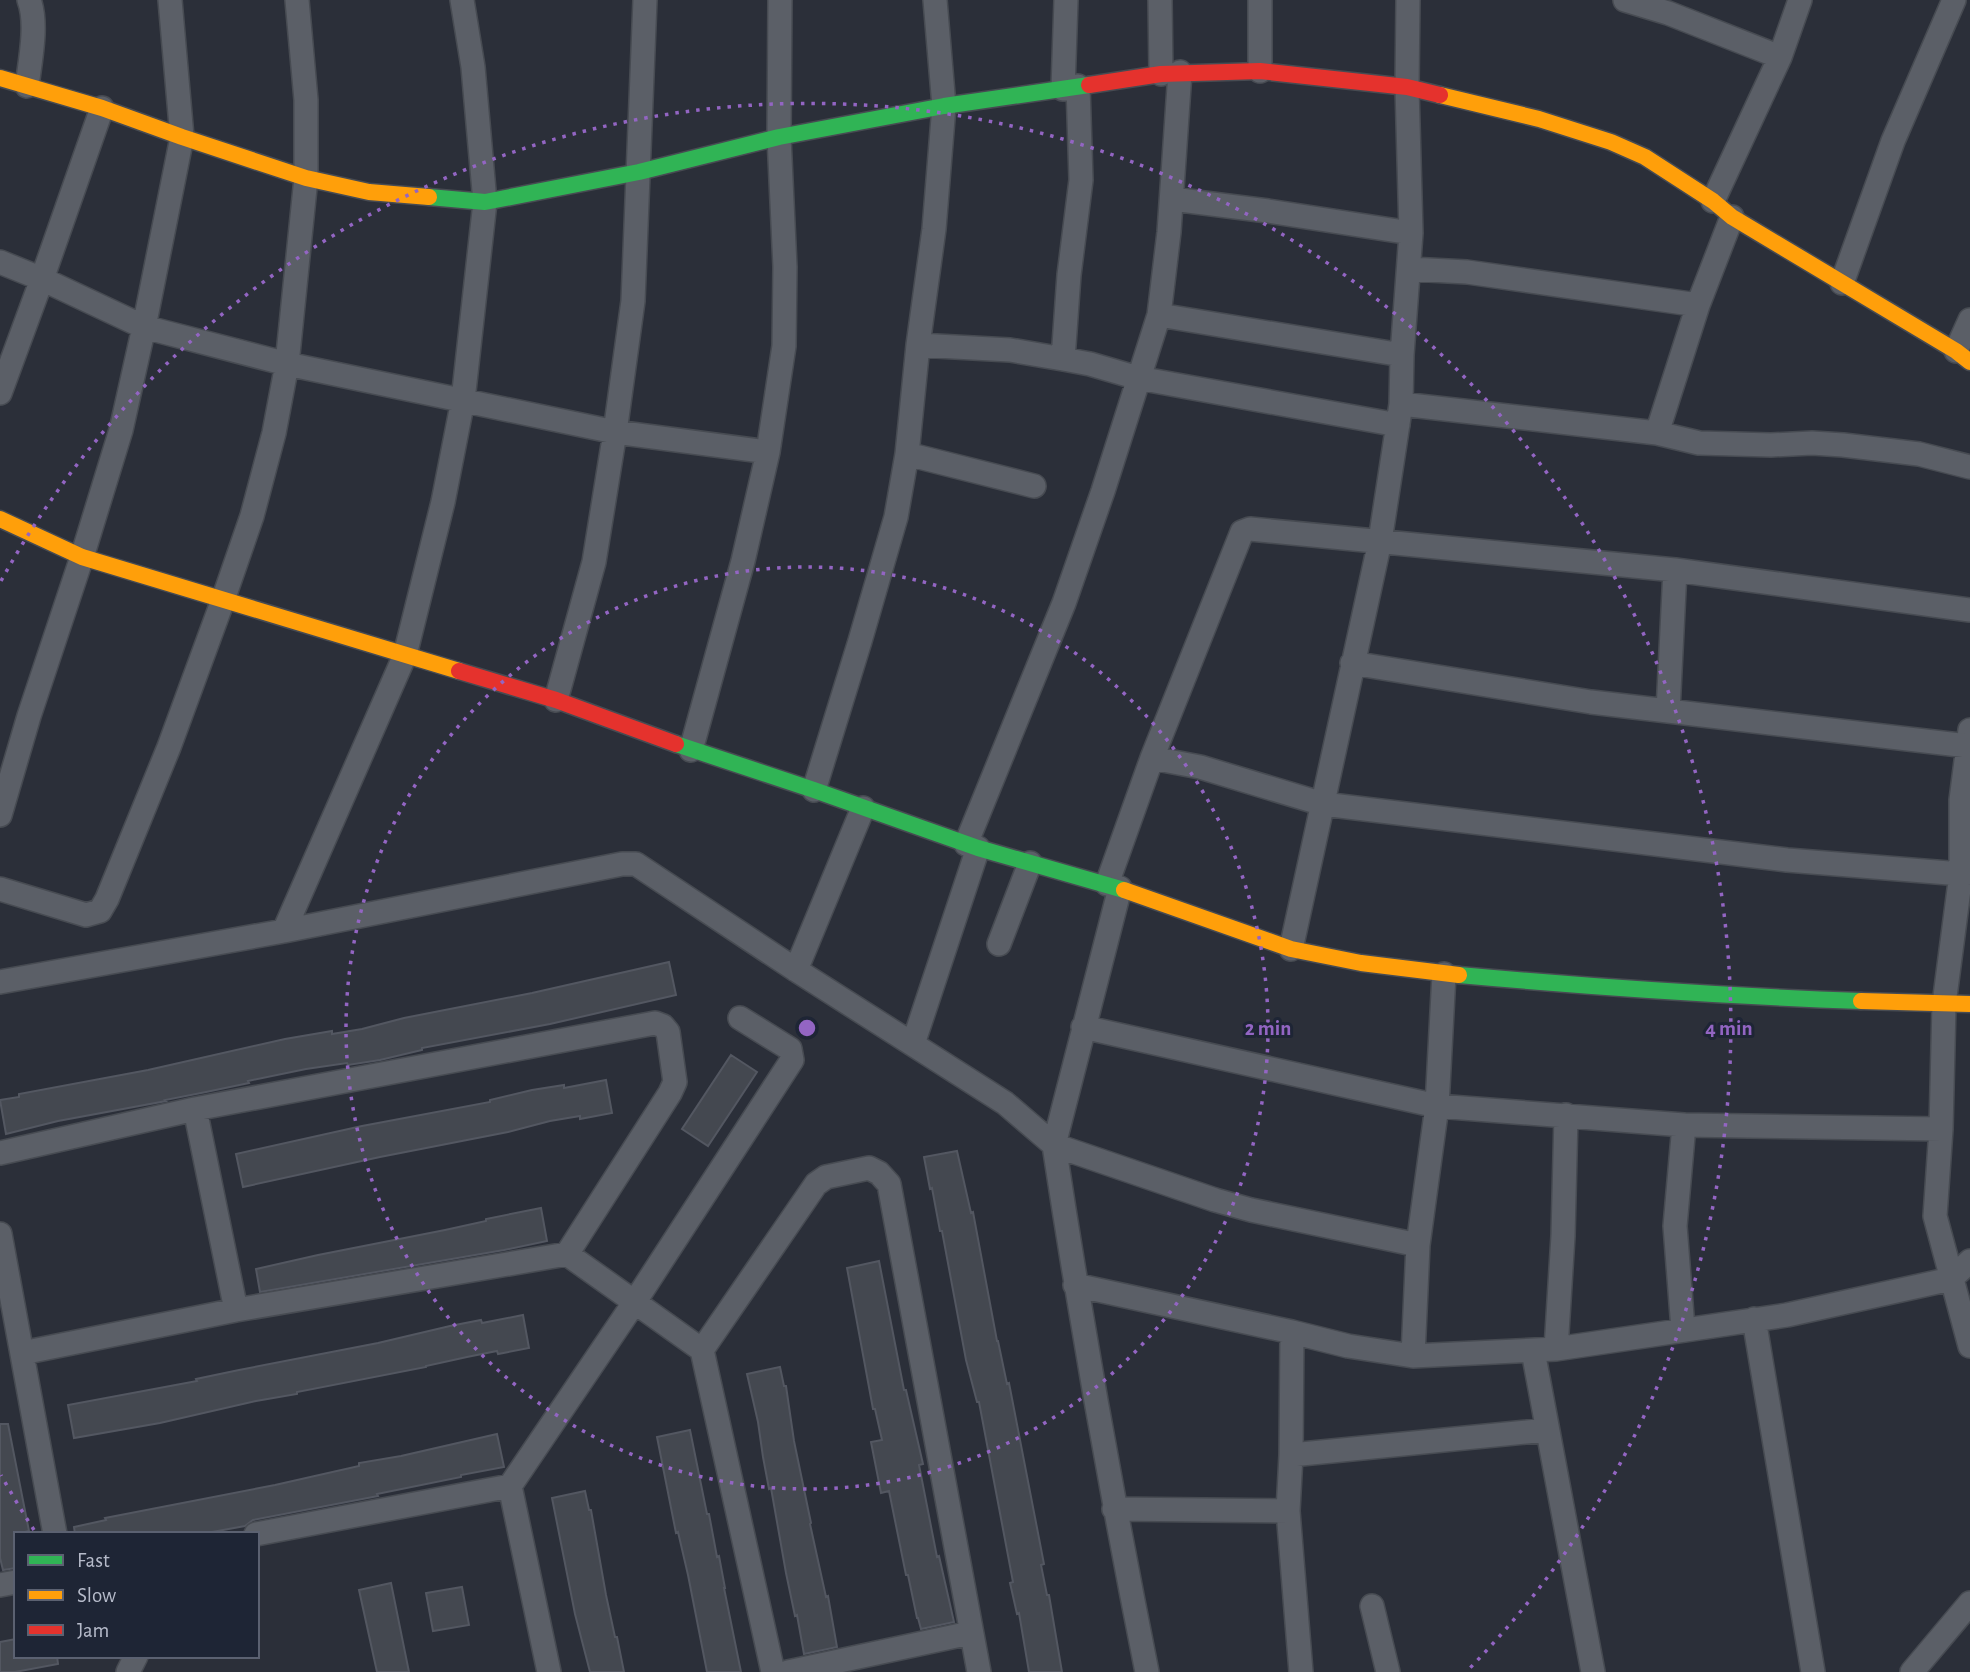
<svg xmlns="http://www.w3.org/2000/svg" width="1970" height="1672" font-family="'Alegreya Sans',sans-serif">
<rect width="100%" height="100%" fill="#2b2f39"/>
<!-- building -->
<path fill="#444850" stroke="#535761" stroke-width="2" d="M 669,962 L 676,995 L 550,1024 L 422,1048 L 422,1050 L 380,1060 L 348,1065 L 347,1063 L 306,1069 L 248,1081 L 249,1083 L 206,1092 L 165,1100 L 166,1101 L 58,1121 L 6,1134 L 0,1100 L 19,1097 L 19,1094 L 148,1070 L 285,1039 L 332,1031 L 332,1034 L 362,1029 L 404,1018 L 532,993 Z
M 731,1055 L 757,1072 L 708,1146 L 682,1129 Z
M 606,1080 L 612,1113 L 580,1119 L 580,1116 L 550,1121 L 508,1132 L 380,1157 L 243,1187 L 236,1154 L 362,1126 L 490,1102 L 490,1100 L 532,1090 L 564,1085 L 564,1088 Z
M 957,1151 L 971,1213 L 973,1212 L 997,1341 L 998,1341 L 1007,1384 L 1009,1383 L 1044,1564 L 1041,1565 L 1047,1595 L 1049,1595 L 1062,1672 L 1029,1672 L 1019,1613 L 1017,1614 L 1010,1583 L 1013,1582 L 979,1402 L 977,1402 L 966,1360 L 942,1231 L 940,1231 L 932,1188 L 930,1189 L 924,1157 Z
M 541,1208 L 547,1241 L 504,1250 L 260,1292 L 256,1269 L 318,1255 L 445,1230 L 486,1221 L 486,1219 Z
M 879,1261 L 904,1390 L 906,1390 L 923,1464 L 919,1465 L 937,1557 L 939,1556 L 954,1622 L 921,1629 L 918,1618 L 917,1618 L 908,1575 L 906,1575 L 889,1491 L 881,1493 L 871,1442 L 882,1440 L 875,1409 L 873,1409 L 847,1268 Z
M 523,1315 L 529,1348 L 498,1354 L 497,1351 L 467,1357 L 426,1366 L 426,1367 L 297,1392 L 297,1394 L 256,1401 L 160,1423 L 74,1438 L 68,1405 L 197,1381 L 196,1379 L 239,1370 L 378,1343 L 450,1326 L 481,1320 L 482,1323 Z
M 780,1367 L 784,1386 L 786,1386 L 794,1441 L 811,1523 L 810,1524 L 826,1597 L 828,1596 L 837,1647 L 804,1654 L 797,1615 L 795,1616 L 786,1573 L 771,1488 L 769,1489 L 763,1457 L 758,1422 L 747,1374 Z
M 0,1424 L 8,1424 L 29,1531 L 16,1534 L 16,1568 L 3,1570 L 0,1558 Z
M 690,1430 L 707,1514 L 709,1514 L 717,1557 L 719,1556 L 725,1588 L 724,1588 L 741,1672 L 707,1672 L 688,1575 L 678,1532 L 676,1533 L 657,1437 Z
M 497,1434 L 504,1467 L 461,1475 L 461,1477 L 377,1494 L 378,1496 L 253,1520 L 245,1526 L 201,1534 L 75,1534 L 74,1527 L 106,1520 L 105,1518 L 275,1485 L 359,1466 L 359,1463 L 401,1456 Z
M 585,1491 L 589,1510 L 591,1510 L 606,1595 L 615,1637 L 617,1637 L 624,1672 L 590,1672 L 575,1614 L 552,1498 Z
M 391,1583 L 409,1672 L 377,1672 L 359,1590 Z
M 462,1587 L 469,1625 L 433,1631 L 426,1593 Z
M 16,1639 L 16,1656 L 57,1656 L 58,1664 L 15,1672 L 0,1672 L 0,1642 Z"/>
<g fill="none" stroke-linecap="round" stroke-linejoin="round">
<defs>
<path id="street" d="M 1160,0 L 1161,74
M 1625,0 L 1668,13 L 1780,57
M 1260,71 L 1260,0
M 27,86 C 30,62 38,23 29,0
M 1063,89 L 1066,0
M 1172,199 L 1268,211 L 1411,233
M 1713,201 L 1780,57 L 1800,0
M 0,262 L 42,279 L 144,327 L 287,364 L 615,432 L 768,452
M 1410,269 L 1467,272 L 1698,305
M 1842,283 L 1893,141 L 1954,0
M 1159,315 L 1402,355
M 918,345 L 1010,350 L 1063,359 L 1090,364 L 1138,378 L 1398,425
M 1956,351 L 1970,320
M 1063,359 L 1069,275 L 1081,180 L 1078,86
M 0,393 L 42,279 L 102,108
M 1401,404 L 1657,433 L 1699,443 L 1771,445 L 1812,443 L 1843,445 L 1919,454 L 1970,467
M 1657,433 L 1698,305 L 1732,217
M 907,454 L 1034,486
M 1352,663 L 1591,702 L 1968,746
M 556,700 L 594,562 L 615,432 L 633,301 L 645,0
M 1668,711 L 1675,570
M 1970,730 L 1961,800 L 1961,874 L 1944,1004 L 1941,1129 L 1935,1216 L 1970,1346
M 691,750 L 743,561 L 768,452 L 784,346 L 785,267 L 779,137 L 780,0
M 1152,758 L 1200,767 L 1323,804 L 1787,860 L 1961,874 L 1970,873
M 814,790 L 860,641 L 896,517 L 907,454 L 918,345 L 934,229 L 944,106 L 935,0
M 0,815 L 29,716 L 82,557 L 121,430 L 144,327 L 182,137 L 170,0
M 966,844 L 1064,603 L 1103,491 L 1159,315 L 1169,232 L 1180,72
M 1107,884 L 1152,758 L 1242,532 L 1250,529 L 1675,570 L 1970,610
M 1120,888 L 1054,1145 L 1215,1200 L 1251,1210 L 1418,1245
M 0,889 L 86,915 L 100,911 L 107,899 L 169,747 L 223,600 L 252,516 L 274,433 L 287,364 L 306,178 L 306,100 L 297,0
M 284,931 L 405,655 L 443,502 L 463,400 L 485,202 L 473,67 L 462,0
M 999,944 L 1030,863
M 1291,949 L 1380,541 L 1401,404 L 1402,355 L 1411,233 L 1407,87 L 1408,0
M 796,970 L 863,808
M 0,982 L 284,931 L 622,864 L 636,864 L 796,970 L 1005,1103 L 1054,1145 C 1081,1322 1112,1497 1147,1672
M 1083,1027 L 1437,1106 L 1684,1125 L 1941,1129
M 913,1044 L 978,848
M 195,1109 L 236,1310
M 0,1153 L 195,1109 L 655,1023 L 663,1026 L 668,1032 L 675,1082 L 670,1093 L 567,1254 L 702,1350 L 773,1672
M 0,1234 L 55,1534
M 1075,1285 L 1292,1332 L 1348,1346 L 1413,1356 L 1556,1349 L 1787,1315 L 1951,1279 L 1970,1261
M 1754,1319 L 1813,1672
M 1683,1329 L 1675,1226 L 1684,1125
M 1292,1332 L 1291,1455 L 1288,1511 L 1301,1672
M 1556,1349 L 1563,1236 L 1566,1115
M 702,1350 L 816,1184 L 826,1177 L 869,1168 L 879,1173 L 889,1184 L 979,1672
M 1533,1351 L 1593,1672
M 22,1353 L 236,1310 L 567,1254
M 1413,1356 L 1418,1245 L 1437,1106 L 1444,974
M 1291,1455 L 1547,1430
M 510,1486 L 549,1672
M 1114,1509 L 1288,1511
M 256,1534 L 510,1486 L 634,1303 L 792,1060 L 790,1049 L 740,1018
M 0,1585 L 16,1582
M 1372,1606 L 1388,1672
M 128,1672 L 136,1656
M 788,1672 L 970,1633
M 1912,1672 L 1970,1603"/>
<path id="fast" d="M 429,197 L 485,202 L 639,172 L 779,137 L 944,106 L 1089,85
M 676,744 L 814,790 L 978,848 L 1124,890
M 1459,975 C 1592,987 1726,996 1861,1001"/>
<path id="slow" d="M 0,78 L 102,108 L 182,137 L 306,178 L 369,192 L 429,197
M 1440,95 L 1539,119 L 1611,142 L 1645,157 L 1713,201 L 1732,217 L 1956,351 L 1970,362
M 0,519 L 82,557 L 459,671
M 1124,890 L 1291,949 L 1361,963 L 1459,975
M 1861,1001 L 1970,1004"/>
<path id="jam" d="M 1089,85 L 1161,74 L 1260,71 L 1407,87 L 1440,95
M 459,671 L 556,700 L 676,744"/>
</defs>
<!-- street casing -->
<use href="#street" stroke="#474b52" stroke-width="26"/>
<!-- fast casing -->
<use href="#fast" stroke="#474b52" stroke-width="19"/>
<!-- slow casing -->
<use href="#slow" stroke="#474b52" stroke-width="19"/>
<!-- jam casing -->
<use href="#jam" stroke="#474b52" stroke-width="19"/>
<!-- street -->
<use href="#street" stroke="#5b5f67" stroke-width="23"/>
<!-- fast -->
<use href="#fast" stroke="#30b455" stroke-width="16"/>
<!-- slow -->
<use href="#slow" stroke="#ff9f0a" stroke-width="16"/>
<!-- jam -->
<use href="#jam" stroke="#e5322d" stroke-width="16"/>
</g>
<!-- distance rings -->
<g fill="none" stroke="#9365c3" stroke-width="3.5" stroke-dasharray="3.5 7">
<circle cx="807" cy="1028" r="461"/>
<path d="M34 1530A922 922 0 0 1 1 1475M1 581A922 922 0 1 1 1470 1668"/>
</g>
<circle cx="807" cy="1028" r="10" fill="#9365c3" stroke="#1e2535" stroke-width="3.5"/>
<g font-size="21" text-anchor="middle" font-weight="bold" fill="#9365c3" stroke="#1e2535" stroke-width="6" stroke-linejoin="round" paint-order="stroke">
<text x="1268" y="1035">2 min</text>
<text x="1729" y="1035">4 min</text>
</g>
<!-- legend -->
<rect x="14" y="1532" width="245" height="126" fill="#1e2535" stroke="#5b6171" stroke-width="2"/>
<rect x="28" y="1555" width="35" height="10" fill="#30b455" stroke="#5b6171" stroke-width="2"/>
<text x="77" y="1567" font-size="21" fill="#b6bbca">Fast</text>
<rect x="28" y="1590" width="35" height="10" fill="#ff9f0a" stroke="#5b6171" stroke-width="2"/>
<text x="77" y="1602" font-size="21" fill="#b6bbca">Slow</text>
<rect x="28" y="1625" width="35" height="10" fill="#e5322d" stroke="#5b6171" stroke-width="2"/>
<text x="77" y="1637" font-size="21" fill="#b6bbca">Jam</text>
</svg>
